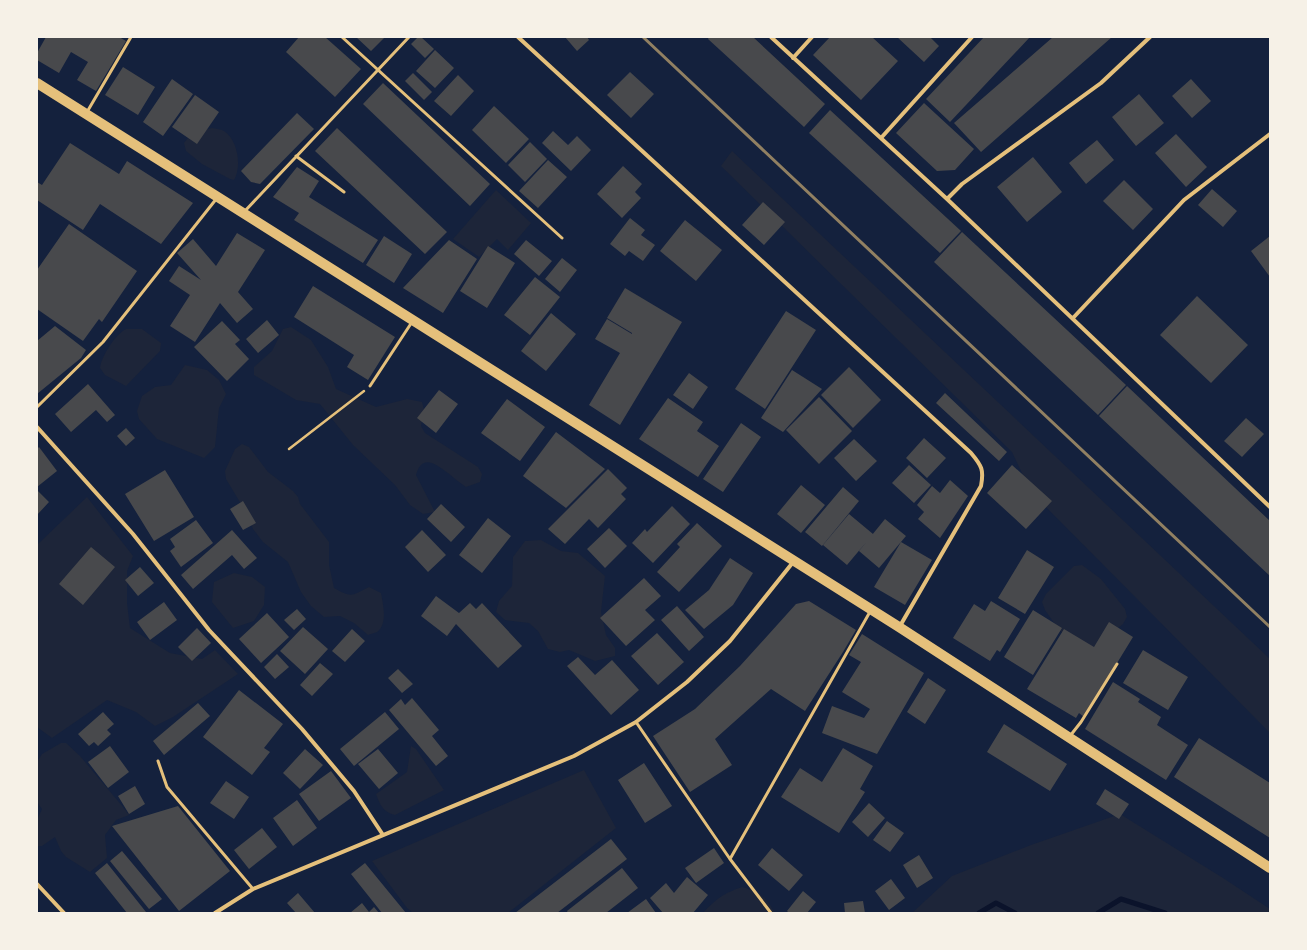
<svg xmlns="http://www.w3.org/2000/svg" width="1307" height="950" font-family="'Archivo Narrow',sans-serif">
<rect width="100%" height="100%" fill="#14213d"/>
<!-- green -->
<path fill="#1d2539" d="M 212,128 C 216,129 221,129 224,131 C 238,140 242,167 234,180 L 230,179 L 202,164 L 186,151 L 184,143 C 193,131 198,131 212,128 Z
M 732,151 L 1270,659 L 1270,733 L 1031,492 L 1012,452 L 721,166 Z
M 496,190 L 531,223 L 508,250 L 497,239 L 479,257 L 453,239 Z
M 291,327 L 311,340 L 328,367 L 336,389 L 376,407 L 407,399 L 422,402 L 424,410 L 421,426 L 425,433 L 478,467 L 482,474 L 480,482 L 466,487 C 460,483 454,478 448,473 C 436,464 422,453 416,475 L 435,512 L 423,514 L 410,505 L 395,485 L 353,445 L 320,404 L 296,400 L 254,375 L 254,367 L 272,351 L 283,329 Z
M 126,329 L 142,329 L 161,343 L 160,351 L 126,386 L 105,375 L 100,368 C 102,355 115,335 126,329 Z
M 185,365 L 207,370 L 219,380 L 226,394 L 219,408 L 215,447 L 204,458 L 157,439 L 139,419 L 137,411 L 142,396 L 155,387 L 171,385 Z
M 242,444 L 249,447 L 268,472 L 293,491 L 298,497 L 300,504 L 329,542 L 329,565 L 334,588 C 352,598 351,596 369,587 L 381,593 C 383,604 388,624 377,632 C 375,633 370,634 368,635 L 354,623 L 340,616 L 324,617 L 311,606 L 301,592 L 288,562 L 263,542 L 253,529 L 247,514 L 226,479 L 225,471 L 235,449 Z
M 87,497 L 133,556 L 127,571 L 127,603 L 130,628 L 170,653 L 202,659 L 215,650 L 238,674 L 173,717 L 155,726 L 136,712 L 107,700 L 52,738 L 37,727 L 37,622 L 39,619 L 37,598 L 37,545 Z
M 541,540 L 561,551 L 578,553 L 605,576 L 601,612 L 606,635 L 615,648 L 615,656 L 595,661 L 569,650 L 560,652 L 548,649 L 538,631 L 529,623 L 505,620 L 496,612 L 499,601 L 512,586 L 513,557 L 525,541 Z
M 1082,565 L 1101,579 L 1125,609 L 1127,617 L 1123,624 L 1094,647 L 1078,645 L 1059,630 L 1045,610 L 1042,602 L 1046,594 L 1074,566 Z
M 234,573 L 252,577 L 265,587 L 264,605 L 254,621 L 233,628 L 212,602 L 214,582 Z
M 61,743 L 66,743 L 80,756 L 123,807 L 129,815 L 116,820 L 105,835 L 107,858 L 90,872 L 66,857 L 61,851 L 55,837 L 42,846 L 37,846 L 37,820 L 42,809 L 37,802 L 37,762 L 42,754 Z
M 411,746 L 416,749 L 444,790 L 395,815 C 383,812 380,805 376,794 L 407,772 Z
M 584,770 L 616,828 L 508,913 L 413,913 L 407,908 L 372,861 Z
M 1120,814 L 1223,878 L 1270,909 L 1270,913 L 912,913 L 952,876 L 1031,845 Z
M 742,887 C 760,892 765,896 775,913 L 703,913 C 716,899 724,893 742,887 Z"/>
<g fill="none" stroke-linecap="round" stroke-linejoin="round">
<!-- stream -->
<path stroke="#0b132b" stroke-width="5" d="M 979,913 L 996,903 L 1015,913
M 1098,913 L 1121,899 L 1165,913"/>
</g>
<!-- building -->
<path fill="#48494c" d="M 46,37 L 119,37 L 126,41 L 96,91 L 77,80 L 88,62 L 71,52 L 59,73 L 37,60 L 37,53 Z
M 299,37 L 325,37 L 361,69 L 335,97 L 286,52 Z
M 356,37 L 385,37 L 371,51 Z
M 418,37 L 421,37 L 434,49 L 425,58 L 411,44 Z
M 565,37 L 587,37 L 589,40 L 577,51 Z
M 709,37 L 753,37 L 825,104 L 804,127 L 708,39 Z
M 830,37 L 872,37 L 898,61 L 861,100 L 813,55 Z
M 897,37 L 930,37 L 939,46 L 924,62 Z
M 984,37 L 1030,37 L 950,122 L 926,99 Z
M 1053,37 L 1112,37 L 981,152 L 954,123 Z
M 435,50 L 454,68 L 435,88 L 416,71 Z
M 123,67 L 155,87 L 138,115 L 105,95 Z
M 630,72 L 654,94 L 631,118 L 607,95 Z
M 413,73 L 432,92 L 424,100 L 405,81 Z
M 458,75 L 474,91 L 451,116 L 434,101 Z
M 172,79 L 193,94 L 163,136 L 143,122 Z
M 1191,79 L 1211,101 L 1192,118 L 1172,96 Z
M 383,83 L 490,184 L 470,206 L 363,104 Z
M 1139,94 L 1164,123 L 1136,146 L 1112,117 Z
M 195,95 L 219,112 L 197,144 L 172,127 Z
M 924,103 L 974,149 L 955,170 L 937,171 L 896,133 Z
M 494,106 L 529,139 L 506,163 L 472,130 Z
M 830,110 L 961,231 L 940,253 L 809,133 Z
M 297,113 L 314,129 L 260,184 L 251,182 L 241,171 Z
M 337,128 L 447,232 L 425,254 L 315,151 Z
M 553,131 L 568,145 L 577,136 L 591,150 L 571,171 L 542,143 Z
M 1176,134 L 1207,167 L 1186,187 L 1155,153 Z
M 1097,140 L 1114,160 L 1086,184 L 1069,163 Z
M 530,142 L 547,159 L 525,182 L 508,165 Z
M 70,143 L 119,174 L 127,161 L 193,203 L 161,244 L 100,204 L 83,230 L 37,200 L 37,182 L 42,185 Z
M 1033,157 L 1062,192 L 1027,222 L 997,187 Z
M 548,160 L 567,177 L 538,208 L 519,191 Z
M 623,166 L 642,184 L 635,192 L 641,198 L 622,218 L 597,194 Z
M 297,167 L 319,181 L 309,197 L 378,240 L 363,263 L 294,220 L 299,213 L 273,197 Z
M 1124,180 L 1153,209 L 1133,230 L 1103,201 Z
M 1212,189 L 1237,211 L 1223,227 L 1198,205 Z
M 763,202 L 785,222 L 764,245 L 742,225 Z
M 630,218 L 645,230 L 641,235 L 655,245 L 643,261 L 629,251 L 625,256 L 610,244 Z
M 685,220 L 722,250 L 696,281 L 660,251 Z
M 69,224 L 137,271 L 102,322 L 99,319 L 83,341 L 37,309 L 37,270 Z
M 962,232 L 1126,385 L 1098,415 L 934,262 Z
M 237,233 L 265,250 L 238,292 L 253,309 L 237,323 L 220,303 L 195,342 L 170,326 L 190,295 L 169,281 L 179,266 L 201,280 L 177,253 L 193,239 L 216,266 Z
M 384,236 L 412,254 L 394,283 L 366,265 Z
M 1270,236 L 1270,277 L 1251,251 Z
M 449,240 L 477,259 L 443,313 L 403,288 Z
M 526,240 L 552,261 L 539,276 L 514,254 Z
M 488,246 L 515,263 L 487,308 L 460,291 Z
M 562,258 L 577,270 L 560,292 L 545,279 Z
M 535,277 L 560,297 L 530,335 L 504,315 Z
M 313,286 L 395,337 L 368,380 L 347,367 L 354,355 L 294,317 Z
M 625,288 L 682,322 L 620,425 L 589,405 L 620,353 L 595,339 L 607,319 L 632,334 L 632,333 L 607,318 Z
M 1197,296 L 1248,345 L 1211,383 L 1160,335 Z
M 786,311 L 816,330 L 765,409 L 735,389 Z
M 551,313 L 576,334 L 546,371 L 521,351 Z
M 267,320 L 279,335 L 258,353 L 246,339 Z
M 222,321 L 240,340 L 235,344 L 249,359 L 227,381 L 194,347 Z
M 55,326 L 86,350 L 81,358 L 37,394 L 37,341 Z
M 849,367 L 881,400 L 853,428 L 821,395 Z
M 792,370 L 822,389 L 783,432 L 761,418 Z
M 689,373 L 708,387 L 693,409 L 673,395 Z
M 88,384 L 115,415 L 107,422 L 96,410 L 71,432 L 55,414 Z
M 1127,386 L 1270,521 L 1270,576 L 1099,416 Z
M 439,390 L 458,404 L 436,433 L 417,418 Z
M 945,393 L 1007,452 L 999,461 L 936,403 Z
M 819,397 L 852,431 L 819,464 L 786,430 Z
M 668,398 L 703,422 L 697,431 L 719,446 L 698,477 L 639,439 Z
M 507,399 L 545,427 L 520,461 L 481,433 Z
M 1246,418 L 1264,434 L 1242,457 L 1224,441 Z
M 741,423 L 761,437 L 723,492 L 703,479 Z
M 126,428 L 135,438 L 126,446 L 117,436 Z
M 556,432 L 605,469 L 566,508 L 523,476 Z
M 924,438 L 946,458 L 927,478 L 906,458 Z
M 854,439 L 877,461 L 856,481 L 834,458 Z
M 39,447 L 57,471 L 37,487 L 37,449 Z
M 909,465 L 931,485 L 914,503 L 892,483 Z
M 1012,465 L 1052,501 L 1026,529 L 987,493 Z
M 608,469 L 627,488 L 621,494 L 626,499 L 598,528 L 589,519 L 565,544 L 548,529 Z
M 165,470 L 194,517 L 154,541 L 125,494 Z
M 950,480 L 968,496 L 940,538 L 918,519 L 924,512 L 917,505 L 932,486 L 940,493 Z
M 801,485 L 825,505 L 801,533 L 777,514 Z
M 843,487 L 859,501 L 822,546 L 805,532 Z
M 37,490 L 49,502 L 37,515 Z
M 243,501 L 256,523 L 243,530 L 230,509 Z
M 441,504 L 465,527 L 451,542 L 427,519 Z
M 672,506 L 690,524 L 653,563 L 632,543 L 645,529 L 647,532 Z
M 849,514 L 873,534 L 847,565 L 823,545 Z
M 488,518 L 511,536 L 482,573 L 459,555 Z
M 885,519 L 906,536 L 879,568 L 859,551 Z
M 196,520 L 213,543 L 181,567 L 170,551 L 175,547 L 170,539 Z
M 697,523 L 722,546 L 679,592 L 657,572 L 680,547 L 677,544 Z
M 609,528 L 627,546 L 605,568 L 587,549 Z
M 232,530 L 257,558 L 244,569 L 232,555 L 193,589 L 181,575 Z
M 422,530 L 446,555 L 428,572 L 405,547 Z
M 901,542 L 932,560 L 905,605 L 874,587 Z
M 91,547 L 115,567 L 83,605 L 59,584 Z
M 1027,550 L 1054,567 L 1025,614 L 998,598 Z
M 730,558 L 753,573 L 733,605 L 704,629 L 685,610 L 709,590 Z
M 140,567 L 154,583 L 138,596 L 125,580 Z
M 644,578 L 661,596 L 645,610 L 655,620 L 626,646 L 600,618 Z
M 436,596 L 459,613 L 470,603 L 476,609 L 482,603 L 522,646 L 498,668 L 456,624 L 447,636 L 421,616 Z
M 809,601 L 856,630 L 843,652 L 805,711 L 771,689 L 715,739 L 732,765 L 690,792 L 653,736 L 695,709 L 740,666 L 796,604 Z
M 991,601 L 1020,619 L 1000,652 L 997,650 L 990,661 L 953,638 L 974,604 L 985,611 Z
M 164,602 L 177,620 L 150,640 L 137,622 Z
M 677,606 L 704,637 L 689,651 L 661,620 Z
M 297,609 L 306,619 L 294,630 L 284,620 Z
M 1033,610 L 1062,628 L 1033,675 L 1004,657 Z
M 267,613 L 289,637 L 261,663 L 239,639 Z
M 1109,622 L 1133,637 L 1084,717 L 1079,713 L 1076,718 L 1027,689 L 1064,629 L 1094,647 Z
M 303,627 L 328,649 L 305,674 L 280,651 Z
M 197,628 L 211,643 L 192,661 L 178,647 Z
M 352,629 L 365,641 L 345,662 L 332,651 Z
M 657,633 L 684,662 L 658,685 L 631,656 Z
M 862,634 L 924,673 L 877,754 L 822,733 L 832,706 L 864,718 L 870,709 L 842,692 L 861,662 L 849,655 Z
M 1143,650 L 1188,677 L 1168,710 L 1123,683 Z
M 277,654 L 289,667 L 275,679 L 264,667 Z
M 578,657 L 595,675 L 612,660 L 639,690 L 611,715 L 567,666 Z
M 320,663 L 333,674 L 312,696 L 300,685 Z
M 398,669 L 413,684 L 402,693 L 388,678 Z
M 928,678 L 946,690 L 925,724 L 907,712 Z
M 1113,682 L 1140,699 L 1138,702 L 1161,717 L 1157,725 L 1188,745 L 1166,780 L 1085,729 Z
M 239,690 L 283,724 L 264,748 L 270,752 L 252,775 L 203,737 Z
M 412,698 L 439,730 L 432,736 L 448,756 L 436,766 L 389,710 L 401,699 L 405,705 Z
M 198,703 L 210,716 L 164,755 L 153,741 Z
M 103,712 L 114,724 L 107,730 L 111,734 L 98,746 L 94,742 L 89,746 L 78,734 Z
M 385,712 L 399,729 L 354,766 L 340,749 Z
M 1004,724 L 1067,764 L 1050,791 L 987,752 Z
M 1199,738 L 1270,783 L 1270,838 L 1174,777 Z
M 110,746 L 129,772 L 108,788 L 88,762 Z
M 843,748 L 873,766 L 860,789 L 865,792 L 839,833 L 781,797 L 800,768 L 822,782 Z
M 305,749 L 323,765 L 300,789 L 283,773 Z
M 378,749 L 398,773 L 379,789 L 358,764 Z
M 644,763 L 672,806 L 645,823 L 618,780 Z
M 331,771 L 351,798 L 319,821 L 299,794 Z
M 226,781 L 249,797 L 234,819 L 210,803 Z
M 135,786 L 145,804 L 129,814 L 118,796 Z
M 1105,789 L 1129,804 L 1119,819 L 1096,804 Z
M 297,800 L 317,828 L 293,846 L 273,818 Z
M 869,803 L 885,818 L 868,837 L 852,822 Z
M 178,806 L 230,871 L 179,911 L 112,826 Z
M 887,821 L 904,833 L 890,852 L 873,840 Z
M 262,828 L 277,847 L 249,869 L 234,850 Z
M 611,839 L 627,859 L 557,913 L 515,913 Z
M 714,848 L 724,863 L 696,883 L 685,868 Z
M 772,848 L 803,875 L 789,891 L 758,865 Z
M 122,851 L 162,899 L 149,909 L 110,861 Z
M 919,855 L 933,878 L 917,888 L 903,865 Z
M 107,863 L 146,912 L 145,913 L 127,913 L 95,873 Z
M 365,863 L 406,913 L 382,913 L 351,874 Z
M 622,868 L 638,888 L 606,913 L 568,913 L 567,911 Z
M 687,877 L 708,895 L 693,913 L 663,913 L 650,898 L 666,883 L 674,893 Z
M 891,879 L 905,898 L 889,910 L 875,891 Z
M 803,891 L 816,902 L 807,913 L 789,913 L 787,911 Z
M 298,893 L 315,913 L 296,913 L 287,903 Z
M 646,899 L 656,913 L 627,913 Z
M 863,901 L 865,913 L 845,913 L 844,903 Z
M 362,903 L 369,912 L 374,907 L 379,913 L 350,913 Z"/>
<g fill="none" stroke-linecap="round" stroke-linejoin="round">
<!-- path -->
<path stroke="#e5c07b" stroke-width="2.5" d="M 289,449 L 364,391"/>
<!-- service -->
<path stroke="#e5c07b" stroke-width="3" d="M 342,37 L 562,238
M 87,112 L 131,37
M 296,156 L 344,192
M 244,212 L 409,37
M 370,386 L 412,322
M 37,407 L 103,342 L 217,198
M 636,722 L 730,859 L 771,913
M 1070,736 L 1081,722 L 1117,664
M 158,761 L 167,787 L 253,889
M 730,859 L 871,610"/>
<!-- minor -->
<path stroke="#e5c07b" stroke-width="4" d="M 518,37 L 971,453 C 982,466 984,470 981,486 L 900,626
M 771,37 L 947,199 L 1270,507
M 793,58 L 812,37
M 881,138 L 972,37
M 947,199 L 962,184 L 1101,83 L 1150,37
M 1073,318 L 1184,200 L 1270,134
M 37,427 L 133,534 L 209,630 L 302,729 L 354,791 L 383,835
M 37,884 L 64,913
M 215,913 L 253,889 L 574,756 L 636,722 L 687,682 L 730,641 L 794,561"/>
<!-- primary -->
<path stroke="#e5c07b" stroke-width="10" d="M 37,83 L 899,627 L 1270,868"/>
<!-- rail -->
<path stroke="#918062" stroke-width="3" d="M 643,37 L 1270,627"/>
</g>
<!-- border -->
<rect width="1307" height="950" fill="none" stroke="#f6f1e7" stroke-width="76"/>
</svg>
